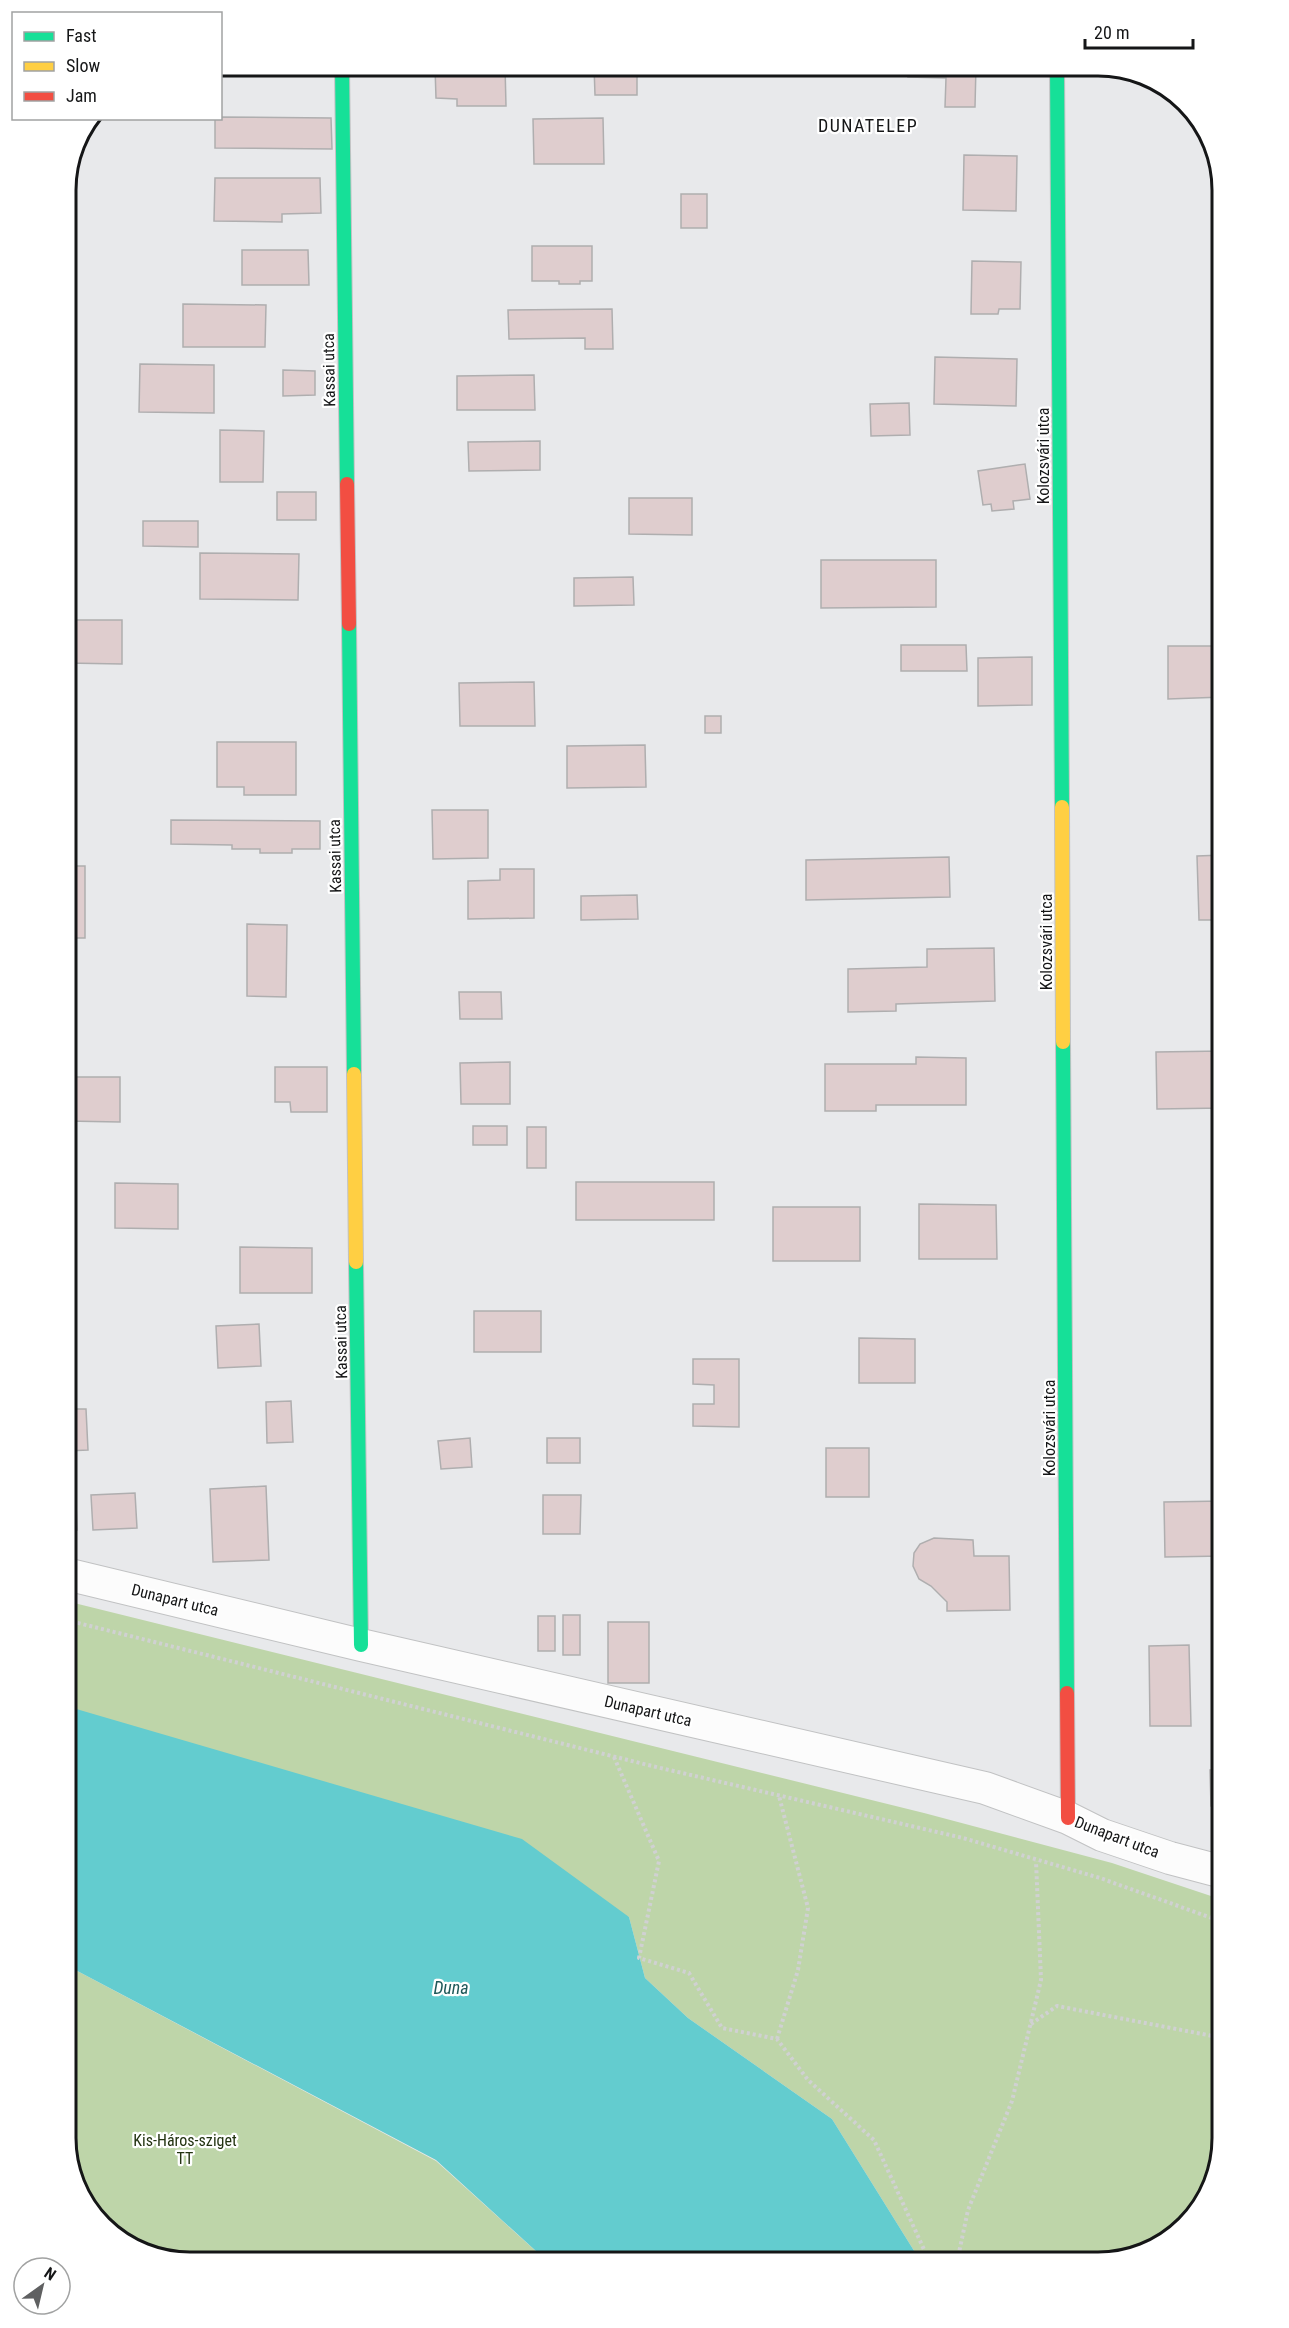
<svg xmlns="http://www.w3.org/2000/svg" width="1289" height="2328" font-family="'Roboto Condensed',sans-serif">
<rect width="100%" height="100%" fill="#e8e9eb"/>
<!-- forest -->
<path fill="#bed5a9" d="M 66,1601 L 924,1813 L 1112,1863 L 1223,1900 L 1223,2138 L 1202,2207 L 1147,2252 L 1099,2262 L 921,2262 L 832,2119 L 688,2018 L 645,1978 L 629,1917 L 66,1706 Z
M 66,1965 L 436,2161 L 548,2262 L 182,2262 L 121,2241 L 76,2186 L 66,2138 Z"/>
<!-- water -->
<path fill="#63cccf" d="M 66,1706 L 522,1839 L 629,1917 L 645,1978 L 688,2018 L 832,2119 L 921,2262 L 548,2262 L 436,2160 L 66,1965 Z"/>
<!-- building -->
<path fill="#dfcdce" stroke="#afaeaf" stroke-width="1.5" d="M 456,66 L 505,66 L 506,106 L 457,106 L 457,99 L 436,98 L 435,67 Z
M 594,66 L 637,66 L 637,95 L 595,95 Z
M 909,66 L 976,66 L 975,107 L 945,107 L 946,78 L 908,77 Z
M 220,117 L 331,118 L 332,149 L 215,148 L 215,118 Z
M 603,118 L 604,164 L 534,164 L 533,119 Z
M 964,155 L 1017,156 L 1016,211 L 963,210 Z
M 215,178 L 320,178 L 321,213 L 282,214 L 282,222 L 214,221 Z
M 681,194 L 707,194 L 707,228 L 681,228 Z
M 532,246 L 592,246 L 592,281 L 580,281 L 580,284 L 559,284 L 559,281 L 532,281 Z
M 242,250 L 308,250 L 309,285 L 242,285 Z
M 972,261 L 1021,262 L 1020,309 L 999,309 L 998,314 L 971,314 Z
M 1212,269 L 1223,269 L 1223,316 L 1213,316 Z
M 183,304 L 266,305 L 265,347 L 183,347 Z
M 612,309 L 613,349 L 585,349 L 585,338 L 509,339 L 508,310 Z
M 935,357 L 1017,359 L 1016,406 L 934,404 Z
M 140,364 L 214,365 L 214,413 L 139,412 Z
M 283,370 L 315,371 L 315,395 L 283,396 Z
M 534,375 L 535,410 L 457,410 L 457,376 Z
M 909,403 L 910,435 L 871,436 L 870,404 Z
M 220,430 L 264,431 L 263,482 L 220,482 Z
M 540,441 L 540,470 L 469,471 L 468,442 Z
M 1025,464 L 1030,499 L 1013,501 L 1014,509 L 992,511 L 991,504 L 983,505 L 978,471 Z
M 277,492 L 316,492 L 316,520 L 277,520 Z
M 629,498 L 692,498 L 692,535 L 629,534 Z
M 143,521 L 198,521 L 198,547 L 143,546 Z
M 200,553 L 299,554 L 298,600 L 200,599 Z
M 821,560 L 936,560 L 936,607 L 821,608 Z
M 633,577 L 634,605 L 574,606 L 574,578 Z
M 66,620 L 122,620 L 122,664 L 66,663 Z
M 901,645 L 966,645 L 967,671 L 901,671 Z
M 1168,646 L 1223,646 L 1223,697 L 1168,699 Z
M 1032,657 L 1032,705 L 978,706 L 978,658 Z
M 534,682 L 535,726 L 460,726 L 459,683 Z
M 705,716 L 721,716 L 721,733 L 705,733 Z
M 217,742 L 296,742 L 296,795 L 244,795 L 244,787 L 217,787 Z
M 645,745 L 646,787 L 567,788 L 567,746 Z
M 432,810 L 488,810 L 488,858 L 433,859 Z
M 171,820 L 320,821 L 320,849 L 292,849 L 292,853 L 260,853 L 260,849 L 232,849 L 232,845 L 171,844 Z
M 1223,855 L 1223,920 L 1199,920 L 1197,856 Z
M 949,857 L 950,897 L 806,900 L 806,860 Z
M 66,866 L 85,866 L 85,938 L 66,938 Z
M 500,869 L 534,869 L 534,918 L 468,919 L 468,881 L 500,880 Z
M 637,895 L 638,919 L 581,920 L 581,896 Z
M 247,924 L 287,925 L 286,997 L 247,996 Z
M 994,948 L 995,1001 L 896,1004 L 896,1011 L 848,1012 L 848,969 L 927,967 L 927,949 Z
M 1221,952 L 1223,952 L 1223,1027 L 1222,1027 Z
M 459,992 L 501,992 L 502,1019 L 460,1019 Z
M 1223,1051 L 1223,1108 L 1157,1109 L 1156,1052 Z
M 916,1057 L 966,1058 L 966,1105 L 876,1105 L 876,1111 L 825,1111 L 825,1064 L 916,1064 Z
M 510,1062 L 510,1104 L 461,1104 L 460,1063 Z
M 275,1067 L 327,1067 L 327,1112 L 291,1112 L 290,1102 L 275,1102 Z
M 66,1077 L 120,1077 L 120,1122 L 66,1121 Z
M 473,1126 L 507,1126 L 507,1145 L 473,1145 Z
M 527,1127 L 546,1127 L 546,1168 L 527,1168 Z
M 576,1182 L 714,1182 L 714,1220 L 576,1220 Z
M 115,1183 L 178,1184 L 178,1229 L 115,1228 Z
M 919,1204 L 996,1205 L 997,1259 L 919,1259 Z
M 773,1207 L 860,1207 L 860,1261 L 773,1261 Z
M 240,1247 L 312,1248 L 312,1293 L 240,1293 Z
M 474,1311 L 541,1311 L 541,1352 L 474,1352 Z
M 259,1324 L 261,1366 L 218,1368 L 216,1326 Z
M 859,1338 L 915,1339 L 915,1383 L 859,1383 Z
M 693,1359 L 739,1359 L 739,1427 L 693,1426 L 693,1404 L 714,1404 L 714,1385 L 693,1384 Z
M 291,1401 L 293,1442 L 267,1443 L 266,1402 Z
M 66,1409 L 86,1409 L 88,1450 L 66,1451 Z
M 470,1438 L 472,1467 L 441,1469 L 438,1441 Z
M 547,1438 L 580,1438 L 580,1463 L 547,1463 Z
M 826,1448 L 869,1448 L 869,1497 L 826,1497 Z
M 66,1473 L 75,1473 L 77,1530 L 66,1530 Z
M 266,1486 L 269,1560 L 213,1562 L 210,1489 Z
M 135,1493 L 137,1528 L 93,1530 L 91,1495 Z
M 543,1495 L 581,1495 L 580,1534 L 543,1534 Z
M 1223,1501 L 1223,1556 L 1165,1557 L 1164,1502 Z
M 934,1538 L 973,1540 L 974,1556 L 1009,1556 L 1010,1610 L 947,1611 L 947,1602 L 931,1586 L 919,1579 L 913,1566 L 914,1553 L 920,1544 Z
M 563,1615 L 580,1615 L 580,1655 L 563,1655 Z
M 538,1616 L 555,1616 L 555,1651 L 538,1651 Z
M 608,1622 L 649,1622 L 649,1683 L 608,1683 Z
M 1189,1645 L 1191,1726 L 1150,1726 L 1149,1646 Z
M 1210,1770 L 1223,1770 L 1223,1805 L 1211,1806 Z"/>
<g fill="none" stroke-linecap="round" stroke-linejoin="round">
<defs>
<path id="street" d="M 66,1574 L 361,1645 L 985,1788 L 1068,1818 L 1102,1835 L 1170,1858 L 1223,1872"/>
<path id="fast" d="M 342,66 L 347,484
M 1057,66 L 1062,807
M 349,624 L 354,1074
M 1063,1042 L 1067,1693
M 356,1262 L 361,1645"/>
<path id="slow" d="M 1062,807 L 1063,1042
M 354,1074 L 356,1262"/>
<path id="jam" d="M 347,484 L 349,624
M 1067,1693 L 1068,1818"/>
</defs>
<!-- street casing -->
<use href="#street" stroke="#c1c2c3" stroke-width="34"/>
<!-- fast casing -->
<use href="#fast" stroke="#c1c2c3" stroke-width="16"/>
<!-- slow casing -->
<use href="#slow" stroke="#c1c2c3" stroke-width="16"/>
<!-- jam casing -->
<use href="#jam" stroke="#c1c2c3" stroke-width="16"/>
<!-- path -->
<path stroke="#d0d1d2" stroke-width="4" stroke-dasharray="3 3" stroke-linecap="butt" d="M 66,1620 L 652,1766 L 963,1838 L 1100,1878 L 1223,1922
M 614,1757 L 659,1861 L 639,1958 L 689,1973 L 722,2028 L 777,2039 L 808,2080 L 874,2140 L 927,2256 L 935,2262
M 1031,2024 L 1057,2006 L 1223,2038
M 777,2039 L 798,1970 L 808,1908 L 779,1796
M 957,2262 L 968,2210 L 1012,2101 L 1041,1980 L 1036,1861"/>
<!-- street -->
<use href="#street" stroke="#fcfcfc" stroke-width="32"/>
<!-- fast -->
<use href="#fast" stroke="#16e098" stroke-width="14"/>
<!-- slow -->
<use href="#slow" stroke="#ffcf43" stroke-width="14"/>
<!-- jam -->
<use href="#jam" stroke="#f24e42" stroke-width="14"/>
</g>
<g text-anchor="middle" dominant-baseline="central" stroke-width="4.5" stroke-linejoin="round" paint-order="stroke">
<!-- street labels -->
<g font-size="16" fill="#151617" stroke="#fff">
<text transform="translate(329 370) rotate(-91)">Kassai utca</text>
<text transform="translate(1043 456) rotate(-90)">Kolozsvári utca</text>
<text transform="translate(335 856) rotate(-91)">Kassai utca</text>
<text transform="translate(1046 942) rotate(-90)">Kolozsvári utca</text>
<text transform="translate(341 1342) rotate(-91)">Kassai utca</text>
<text transform="translate(1049 1428) rotate(-90)">Kolozsvári utca</text>
<text transform="translate(175 1600) rotate(14)">Dunapart utca</text>
<text transform="translate(648 1711) rotate(13)">Dunapart utca</text>
<text transform="translate(1117 1837) rotate(21)">Dunapart utca</text>
</g>
<!-- park labels -->
<g font-size="16" fill="#233311" stroke="#fff">
<text x="185" y="2140">Kis-Háros-sziget<tspan x="185" dy="18">TT</tspan></text>
</g>
<!-- neighbourhood labels -->
<g font-size="18" letter-spacing="1.5" fill="#151617" stroke="#fff">
<text x="868" y="125">DUNATELEP</text>
</g>
<!-- water labels -->
<g font-size="18" font-style="italic" fill="#1f595a" stroke="#fff">
<text x="451" y="1987">Duna</text>
</g>
</g>
<!-- crop -->
<path d="M0 0H1289V2328H0ZM190 76H1098A114 114 0 0 1 1212 190V2138A114 114 0 0 1 1098 2252H190A114 114 0 0 1 76 2138V190A114 114 0 0 1 190 76Z" fill="#fff" fill-rule="evenodd"/>
<path fill="none" stroke="#151617" stroke-width="3" d="M190 76H1098A114 114 0 0 1 1212 190V2138A114 114 0 0 1 1098 2252H190A114 114 0 0 1 76 2138V190A114 114 0 0 1 190 76Z"/>
<!-- legend -->
<rect x="12" y="12" width="210" height="108" fill="#ffffff" stroke="#a1a2a2" stroke-width="1.5"/>
<rect x="24" y="32" width="30" height="9" fill="#16e098" stroke="#a1a2a2" stroke-width="1.5"/>
<text x="66" y="42" font-size="18" fill="#151617">Fast</text>
<rect x="24" y="62" width="30" height="9" fill="#ffcf43" stroke="#a1a2a2" stroke-width="1.5"/>
<text x="66" y="72" font-size="18" fill="#151617">Slow</text>
<rect x="24" y="92" width="30" height="9" fill="#f24e42" stroke="#a1a2a2" stroke-width="1.5"/>
<text x="66" y="102" font-size="18" fill="#151617">Jam</text>
<!-- north arrow -->
<g transform="translate(42 2286) rotate(34)"><circle r="28" fill="#ffffff" stroke="#a1a2a2" stroke-width="1.5"/>
<path d="M0-4.5L10 22L0 15L-10 22Z" fill="#5f6061"/>
<text y="-9" font-size="16" font-weight="bold" text-anchor="middle" fill="#151617">N</text>
</g>
<!-- scale -->
<path d="M1085 39v9h108v-9" fill="none" stroke="#151617" stroke-width="3"/>
<text x="1094" y="39" font-size="18" fill="#151617" stroke="#ffffff" stroke-width="4.5" paint-order="stroke">20 m</text>
</svg>
